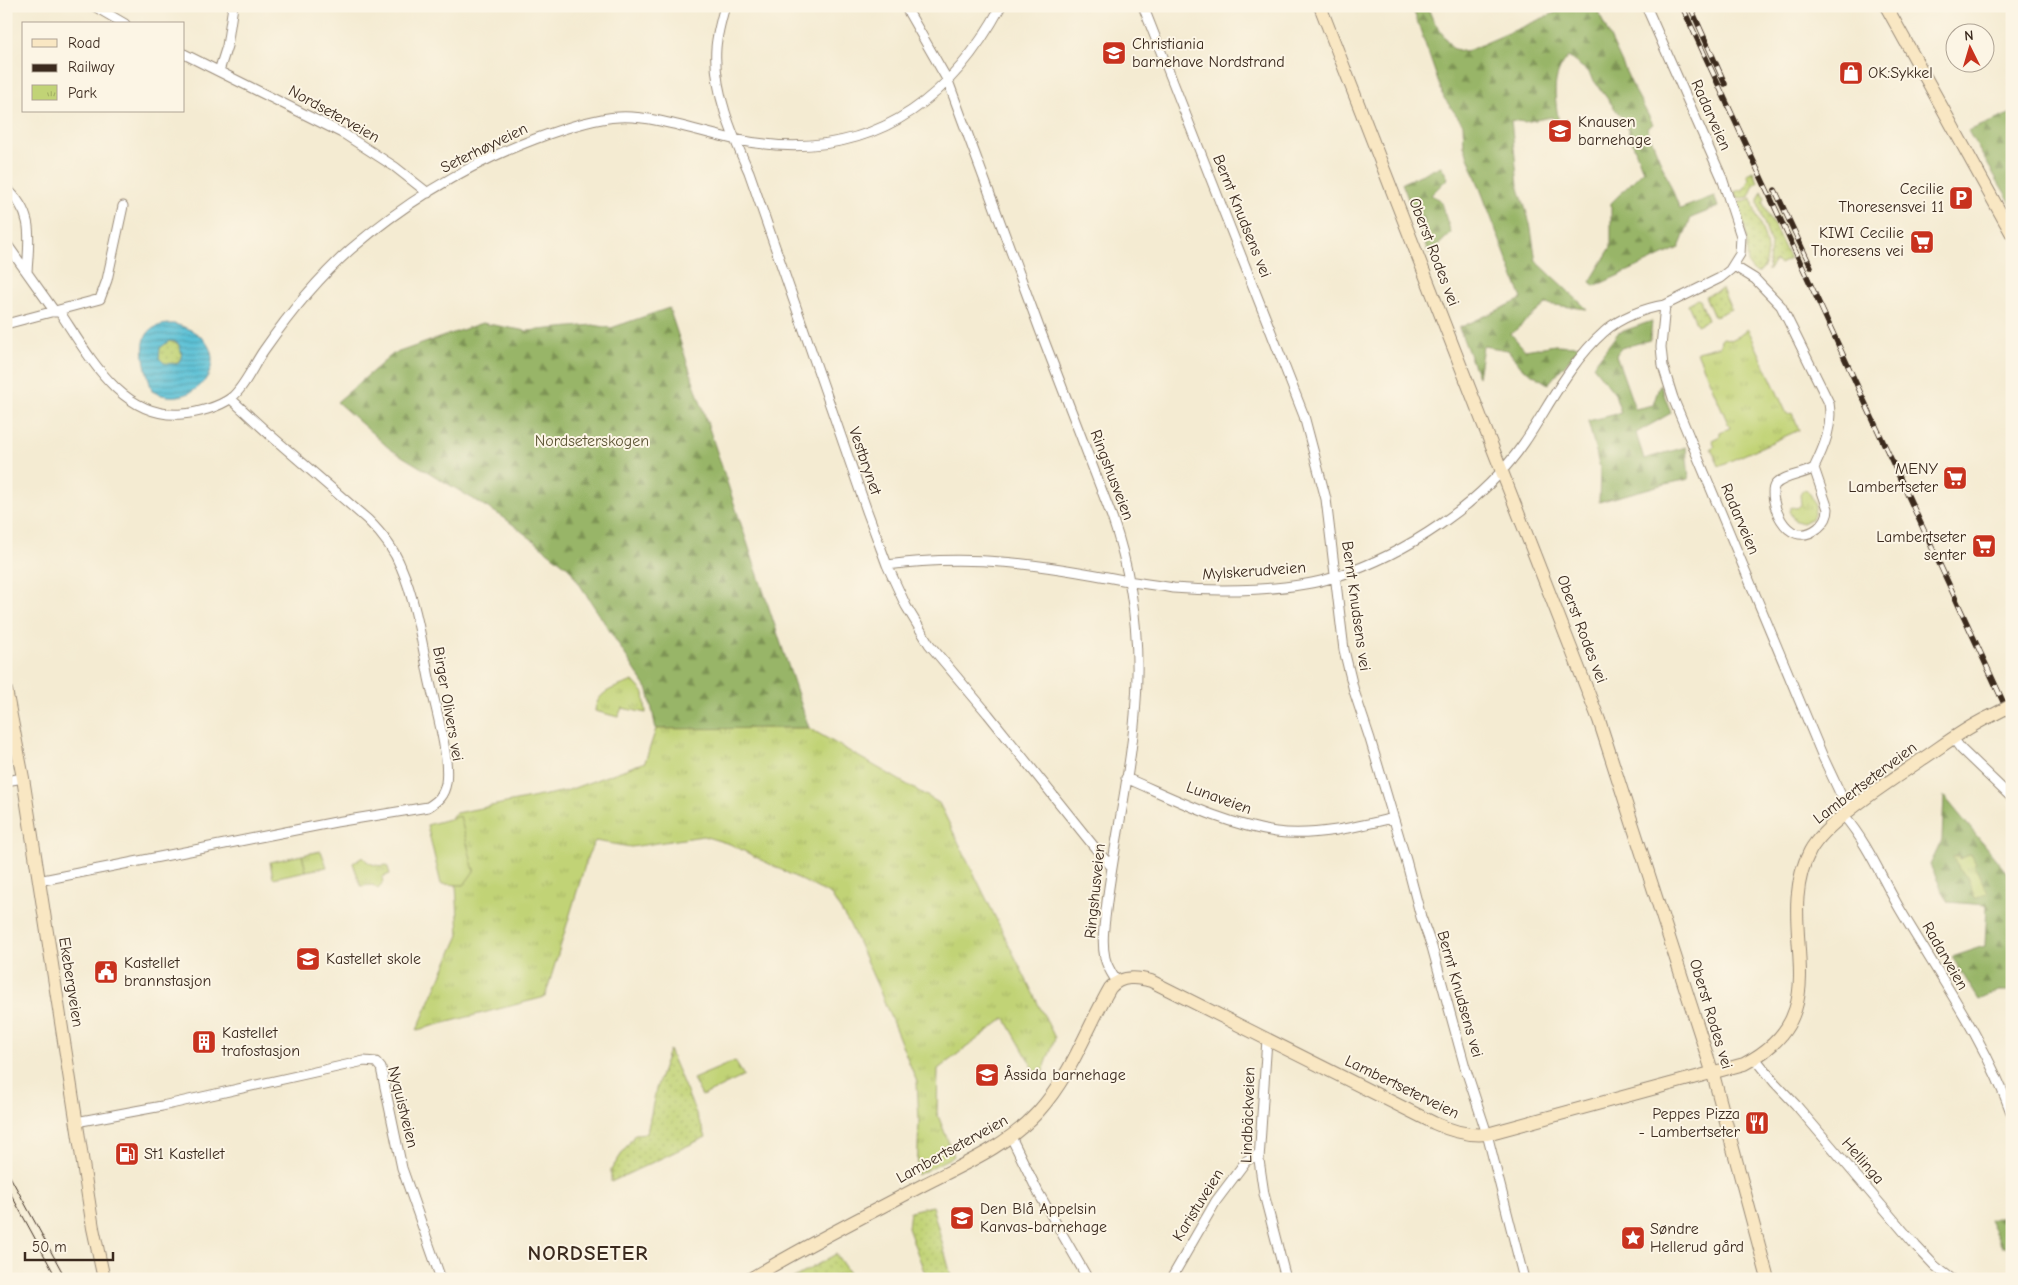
<svg xmlns="http://www.w3.org/2000/svg" width="2018" height="1285" font-family="'Comic Neue',sans-serif">
<defs>
<pattern id="grass-dots" width="8" height="8" patternUnits="userSpaceOnUse" patternTransform="scale(1.25)"><rect width="8" height="8" fill="#c1d376"/><path d="M2 2h.1M6 6h.1" fill="none" stroke="#a7b566" stroke-width="1.8" stroke-linecap="round"/></pattern>
<pattern id="forest-firs" width="22" height="20" patternUnits="userSpaceOnUse" patternTransform="scale(1.25)"><rect width="22" height="20" fill="#98b567"/><path d="M5 1l3.5 6h-7zM16 11l3.5 6h-7z" fill="#7d9354"/></pattern>
<pattern id="park-tufts" width="24" height="20" patternUnits="userSpaceOnUse" patternTransform="scale(1.25)"><rect width="24" height="20" fill="#c1d376"/><path d="M3 7l-1-3M5 7V3M7 7l1-3M15 17l-1-3M17 17v-4M19 17l1-3" fill="none" stroke="#a7b566"/></pattern>
<pattern id="water-rules" width="6" height="5" patternUnits="userSpaceOnUse" patternTransform="scale(1.25)"><rect width="6" height="5" fill="#59c0d6"/><path d="M0 2.5h6" fill="none" stroke="#4b9cad"/></pattern>
</defs>
<rect width="100%" height="100%" fill="#fcf5e5"/>
<filter id="ink" filterUnits="userSpaceOnUse"><feTurbulence type="fractalNoise" baseFrequency=".02" numOctaves="2"/><feDisplacementMap in="SourceGraphic" scale="10" xChannelSelector="R" yChannelSelector="G"/><feConvolveMatrix kernelMatrix="1 2 1 2 8 2 1 2 1" color-interpolation-filters="sRGB"/></filter>
<filter id="wash" filterUnits="userSpaceOnUse"><feTurbulence type="fractalNoise" baseFrequency=".0096" numOctaves="4" result="noise"/><feDisplacementMap in="SourceGraphic" scale="20" xChannelSelector="R" yChannelSelector="G"/><feGaussianBlur stdDeviation="1.12" result="paint"/><feColorMatrix in="noise" values="0 0 0 0 0 0 0 0 0 0 0 0 0 0 0 0 0 1.4 0 .05"/><feComposite in="paint" operator="in"/></filter>
<g filter="url(#wash)">
<rect width="100%" height="100%" fill="#f4ebd2"/>
<!-- grass -->
<path fill="url(#grass-dots)" stroke="#7e7e4a" d="M 1753,171 L 1758,182 L 1754,185 L 1749,197 L 1738,199 L 1734,192 L 1744,189 L 1749,179 L 1747,174 Z
M 1762,191 L 1765,198 L 1763,203 L 1790,259 L 1780,264 L 1775,261 L 1768,271 L 1771,245 L 1758,204 L 1758,199 Z
M 1752,198 C 1754,219 1781,256 1758,273 C 1742,269 1749,246 1746,234 C 1744,223 1740,213 1737,203 Z
M 1722,289 L 1731,309 L 1714,317 L 1705,296 Z
M 1697,299 L 1700,300 L 1708,320 L 1697,325 L 1688,304 Z
M158 353a12 12 0 1 1 24 0a12 12 0 1 1-24 0Z
M 669,1050 L 706,1137 L 611,1182 L 611,1170 L 635,1134 L 647,1133 L 656,1089 Z
M 932,1206 L 952,1279 L 927,1279 L 908,1228 L 910,1211 Z
M 836,1254 L 853,1279 L 843,1279 L 839,1274 L 828,1279 L 792,1279 Z"/>
<!-- forest -->
<path fill="url(#forest-firs)" stroke="#6a7042" d="M 1412,6 L 1427,6 L 1433,20 L 1452,48 L 1465,52 L 1559,11 L 1558,6 L 1596,7 L 1633,87 L 1653,124 L 1647,128 L 1680,209 L 1714,196 L 1718,207 L 1691,218 L 1679,248 L 1595,286 L 1590,282 L 1611,247 L 1611,203 L 1643,171 L 1625,122 L 1586,70 L 1568,57 C 1549,78 1556,100 1559,126 L 1552,117 L 1524,122 L 1511,120 L 1518,185 L 1530,223 L 1536,261 L 1587,309 L 1546,304 L 1511,334 L 1525,350 L 1555,345 L 1581,346 L 1548,384 L 1521,367 L 1508,350 L 1483,346 L 1478,377 L 1459,328 L 1522,299 L 1464,146 L 1463,124 L 1444,98 Z
M 2012,113 L 2012,205 L 1968,131 Z
M 1441,166 L 1448,178 L 1431,195 L 1440,200 L 1451,233 L 1429,254 L 1402,183 Z
M 669,308 L 809,728 L 656,729 L 648,690 L 569,568 L 503,517 L 390,449 L 337,402 L 393,354 L 482,323 L 527,331 L 593,325 L 611,328 Z
M 1652,321 L 1650,340 L 1621,348 L 1616,355 L 1635,409 L 1653,405 L 1660,384 L 1671,413 L 1636,433 L 1644,459 L 1686,447 L 1689,479 L 1657,486 L 1599,502 L 1600,468 L 1588,421 L 1621,413 L 1615,394 L 1593,366 L 1618,333 Z
M 1944,796 L 2012,879 L 2012,991 L 1999,991 L 1979,1000 L 1952,957 L 1985,946 L 1987,905 L 1948,902 L 1930,865 L 1942,840 Z
M 2012,1213 L 2012,1247 L 2002,1247 L 1989,1220 Z"/>
<!-- park -->
<path fill="url(#park-tufts)" stroke="#7e7e4a" d="M 1748,329 L 1787,414 L 1792,413 L 1799,430 L 1719,466 L 1711,448 L 1715,446 L 1712,440 L 1720,436 L 1720,432 L 1730,428 L 1697,352 L 1720,346 L 1721,339 L 1724,338 L 1731,340 L 1739,336 Z
M 1803,490 L 1808,491 C 1814,500 1818,508 1812,518 L 1802,523 L 1794,520 L 1789,511 L 1791,507 L 1797,508 L 1801,505 L 1800,495 Z
M 633,681 L 644,693 L 646,713 L 622,708 L 618,717 L 595,711 C 597,690 616,688 633,681 Z
M 809,728 L 939,803 L 1055,1038 L 1040,1080 L 1005,1018 L 938,1069 L 937,1113 L 954,1156 L 917,1175 L 919,1120 L 917,1082 L 879,989 L 850,925 L 831,895 L 730,844 L 703,836 L 631,847 L 595,841 L 588,855 L 545,997 L 417,1030 L 459,935 L 452,816 L 456,813 L 566,791 L 645,762 L 656,729 Z
M 321,851 L 327,867 L 306,871 L 302,855 Z
M 1971,854 L 1976,864 L 1974,865 L 1988,893 L 1975,899 L 1967,877 L 1959,869 L 1953,857 L 1958,855 L 1960,859 Z
M 363,857 C 369,865 378,867 387,865 L 390,874 L 382,877 L 383,882 L 378,889 L 373,885 L 361,886 L 353,863 Z
M 735,1061 L 744,1076 L 702,1096 L 693,1079 Z"/>
<!-- pitch -->
<path fill="#c1d376" stroke="#7e7e4a" d="M 460,816 L 474,871 L 464,885 L 441,884 L 427,825 Z
M 302,855 L 306,871 L 273,878 L 270,862 Z"/>
<!-- water -->
<path fill="url(#water-rules)" stroke="#4a757a" fill-rule="evenodd" d="M 174,324 C 247,342 201,417 152,391 C 145,364 129,323 174,324 ZM 169,341 L 177,342 C 182,349 184,357 177,364 L 164,363 L 159,358 L 160,348 Z"/>
</g>
<g filter="url(#ink)">
<g fill="none" stroke-linecap="round" stroke-linejoin="round">
<defs>
<path id="street" d="M 94,6 L 125,24
M 725,6 C 721,20 717,34 716,48 C 713,91 732,134 749,172 L 867,511 L 887,565 L 906,606 L 929,644 L 988,714 L 1100,854 L 1111,866
M 905,6 L 948,81 L 1040,330 L 1112,517 C 1134,580 1141,648 1135,715 C 1130,777 1115,839 1107,902 C 1105,920 1101,940 1105,958 C 1107,967 1112,974 1117,982
M 1143,6 L 1304,416 L 1326,499 L 1344,650 L 1354,691 L 1370,739 L 1406,860 L 1421,917 L 1432,947 L 1465,1067 L 1487,1134 L 1524,1279
M 1646,6 L 1722,178 L 1741,236 L 1740,254 L 1730,270 L 1720,278 L 1665,305 L 1661,347 L 1663,366 L 1673,398 L 1823,757 L 1840,793 L 1851,811
M 184,54 L 344,134 L 395,167 L 428,193
M 219,71 L 227,46 L 233,6
M 6,188 C 35,214 29,238 27,272
M 6,243 L 55,312
M 1734,266 L 1755,279 L 1781,306 L 1829,403 C 1833,427 1824,447 1814,468 C 1803,475 1784,475 1775,485 C 1767,496 1785,553 1818,528 C 1824,523 1828,517 1828,509 L 1814,468
M 59,311 C 88,354 121,419 182,414 C 197,413 219,407 231,398 C 244,388 254,364 264,350 C 289,314 318,278 351,249 C 405,203 468,164 535,139 C 559,130 593,118 619,117 C 653,115 699,132 733,139 C 856,165 943,114 1001,6
M 6,324 L 100,299 L 107,280 L 123,206
M 887,565 C 972,553 1046,565 1128,581 C 1143,584 1158,585 1173,588 C 1220,592 1291,591 1335,577 C 1406,554 1481,505 1524,443 C 1549,406 1570,362 1604,332 C 1619,318 1645,308 1665,305
M 1953,738 L 1961,749 L 2012,798
M 1126,778 C 1175,799 1223,824 1276,832 C 1314,837 1356,827 1393,818
M 6,781 L 23,778
M 1844,816 C 1868,844 1882,879 1901,911 C 1940,977 1986,1042 2012,1115
M 38,881 L 336,822 L 428,807 C 438,801 444,795 446,783 C 450,755 435,706 429,678 C 422,643 415,599 401,567 C 394,549 382,534 368,520 L 269,434 L 231,399
M 1267,1039 L 1259,1160 L 1264,1194 L 1286,1279
M 1755,1058 L 1775,1083 L 1796,1105 L 1916,1246 L 1935,1266 L 1952,1279
M 76,1122 L 162,1106 L 364,1061 L 376,1062 L 381,1068 L 402,1168 L 441,1279
M 1011,1137 L 1038,1192 L 1088,1279
M 1171,1279 L 1216,1201 L 1246,1161 L 1259,1154"/>
<path id="secondary" d="M 1320,6 L 1599,720 L 1713,1074 L 1768,1279
M 1886,6 L 2012,234
M 6,690 L 23,778 L 93,1228 L 104,1279
M 750,1279 C 806,1245 865,1216 923,1185 C 964,1164 1007,1146 1038,1112 C 1071,1076 1086,1030 1110,988 C 1121,975 1137,977 1151,981 L 1434,1123 C 1451,1131 1468,1136 1487,1134 L 1744,1064 C 1845,1012 1770,927 1810,851 C 1826,821 1892,780 1921,760 C 1944,745 1966,727 1991,716"/>
</defs>
<!-- street casing -->
<use href="#street" stroke="#988a78" stroke-width="11"/>
<!-- secondary casing -->
<use href="#secondary" stroke="#988a78" stroke-width="14"/>
<!-- street -->
<use href="#street" stroke="#fff" stroke-width="9"/>
<!-- secondary -->
<use href="#secondary" stroke="#f9e7c3" stroke-width="12"/>
<!-- tram -->
<path stroke="#3b2a1e" stroke-width="1" d="M 6,1169 L 66,1279
M 6,1185 L 57,1279"/>
<defs>
<path id="rail" d="M 1682,6 L 2012,721
M 1690,6 L 1725,84
M 1775,190 L 1811,267"/>
</defs>
<!-- rail casing -->
<use href="#rail" stroke="#3b2a1e" stroke-width="5.5"/>
<!-- rail -->
<use href="#rail" stroke="#fcf5e5" stroke-width="4" stroke-dasharray="11" stroke-linecap="butt"/>
<defs>
<path id="secondary-bridge" d="M 1991,716 L 2012,705"/>
</defs>
<!-- secondary-bridge casing -->
<use href="#secondary-bridge" stroke="#988a78" stroke-width="14" stroke-linecap="butt"/>
<!-- secondary-bridge -->
<use href="#secondary-bridge" stroke="#f9e7c3" stroke-width="12"/>
</g>
</g>
<!-- icons -->
<defs>
<symbol id="school-square" viewBox="-11 -11 22 22"><rect x="-9" y="-9" width="18" height="18" rx="4" fill="#c8321e" stroke="#fcf5e5"/><path d="M0-5L7-2L0 1L-7-2ZM-4 1L0 2.5L4 1V4Q0 6-4 4Z" fill="#fff"/></symbol>
<symbol id="shop-square" viewBox="-11 -11 22 22"><rect x="-9" y="-9" width="18" height="18" rx="4" fill="#c8321e" stroke="#fcf5e5"/><path d="M-5-2.5h2.3a2.7 3.5 0 0 1 5.4 0H5L5.5 6h-11ZM-1.5-2.5h3a1.5 2.3 0 0 0-3 0Z" fill="#fff"/></symbol>
<symbol id="parking-square" viewBox="-11 -11 22 22"><rect x="-9" y="-9" width="18" height="18" rx="4" fill="#c8321e" stroke="#fcf5e5"/><path d="M-3.5-5.5H1a3.5 3.5 0 0 1 0 7H-1V5.5H-3.5ZM-1-3.4V-.6H.8a1.4 1.4 0 0 0 0-2.8Z" fill="#fff"/></symbol>
<symbol id="supermarket-square" viewBox="-11 -11 22 22"><rect x="-9" y="-9" width="18" height="18" rx="4" fill="#c8321e" stroke="#fcf5e5"/><path d="M-6-5.5h2.5l.6 2H6L4.5 2H-2.5L-4.4-4H-6ZM-1.5 3.2a1.3 1.3 0 1 0 .1 0ZM3 3.2a1.3 1.3 0 1 0 .1 0Z" fill="#fff"/></symbol>
<symbol id="civic-square" viewBox="-11 -11 22 22"><rect x="-9" y="-9" width="18" height="18" rx="4" fill="#c8321e" stroke="#fcf5e5"/><path d="M-.6-6.5H3V-4.5H.6V-3L4-1V1h2V6H-6V1h2V-1L-.6-3ZM-1.2 2.5V6h2.4V2.5Z" fill="#fff"/></symbol>
<symbol id="building-square" viewBox="-11 -11 22 22"><rect x="-9" y="-9" width="18" height="18" rx="4" fill="#c8321e" stroke="#fcf5e5"/><path d="M-4-6H4V6H1V3H-1V6H-4ZM-2.5-4.3h1.7v1.8h-1.7ZM.8-4.3h1.7v1.8H.8ZM-2.5-1h1.7V.8h-1.7ZM.8-1h1.7V.8H.8Z" fill="#fff"/></symbol>
<symbol id="restaurant-square" viewBox="-11 -11 22 22"><rect x="-9" y="-9" width="18" height="18" rx="4" fill="#c8321e" stroke="#fcf5e5"/><path d="M-5-6h1v4h1v-4h1v4h1v-4h1v5L-1.5 .5V6h-2V.5L-5-1ZM5-6V6H3V1.5H1.5Q1.5-4 5-6Z" fill="#fff"/></symbol>
<symbol id="fuel-square" viewBox="-11 -11 22 22"><rect x="-9" y="-9" width="18" height="18" rx="4" fill="#c8321e" stroke="#fcf5e5"/><path d="M-5.5-6h7V0h2V4h1.3V-2.5L3-4.5l.8-.8L6-3V5H2.5V1h-1V6h-7ZM-4.2-4.7v3.2H.2V-4.7Z" fill="#fff"/></symbol>
<symbol id="sight-square" viewBox="-11 -11 22 22"><rect x="-9" y="-9" width="18" height="18" rx="4" fill="#c8321e" stroke="#fcf5e5"/><path d="M0-6L1.8-2.2L6-1.7L2.9 1.2L3.7 5.4L0 3.3L-3.7 5.4L-2.9 1.2L-6-1.7L-1.8-2.2Z" fill="#fff"/></symbol>
</defs>
<g fill-rule="evenodd">
<use href="#school-square" x="1100" y="39" width="28" height="28"/>
<use href="#shop-square" x="1837" y="59" width="28" height="28"/>
<use href="#school-square" x="1546" y="117" width="28" height="28"/>
<use href="#parking-square" x="1947" y="184" width="28" height="28"/>
<use href="#supermarket-square" x="1908" y="228" width="28" height="28"/>
<use href="#supermarket-square" x="1941" y="464" width="28" height="28"/>
<use href="#supermarket-square" x="1970" y="532" width="28" height="28"/>
<use href="#school-square" x="294" y="945" width="28" height="28"/>
<use href="#civic-square" x="92" y="958" width="28" height="28"/>
<use href="#building-square" x="190" y="1028" width="28" height="28"/>
<use href="#school-square" x="973" y="1061" width="28" height="28"/>
<use href="#restaurant-square" x="1743" y="1109" width="28" height="28"/>
<use href="#fuel-square" x="113" y="1140" width="28" height="28"/>
<use href="#school-square" x="948" y="1204" width="28" height="28"/>
<use href="#sight-square" x="1619" y="1224" width="28" height="28"/>
</g>
<g text-anchor="middle" dominant-baseline="central" stroke-width="4" stroke-linejoin="round" paint-order="stroke">
<!-- poi labels -->
<g font-size="16" fill="#3b2a1e" stroke="#fcf5e5" text-anchor="start">
<text x="1132" y="44">Christiania<tspan x="1132" dy="18">barnehave Nordstrand</tspan></text>
<text x="1868" y="73">OK:Sykkel</text>
<text x="1578" y="122">Knausen<tspan x="1578" dy="18">barnehage</tspan></text>
<text x="1944" y="189" text-anchor="end">Cecilie<tspan x="1944" dy="18">Thoresensvei 11</tspan></text>
<text x="1904" y="233" text-anchor="end">KIWI Cecilie<tspan x="1904" dy="18">Thoresens vei</tspan></text>
<text x="1938" y="469" text-anchor="end">MENY<tspan x="1938" dy="18">Lambertseter</tspan></text>
<text x="1966" y="537" text-anchor="end">Lambertseter<tspan x="1966" dy="18">senter</tspan></text>
<text x="326" y="959">Kastellet skole</text>
<text x="124" y="963">Kastellet<tspan x="124" dy="18">brannstasjon</tspan></text>
<text x="222" y="1033">Kastellet<tspan x="222" dy="18">trafostasjon</tspan></text>
<text x="1004" y="1075">Åssida barnehage</text>
<text x="1740" y="1114" text-anchor="end">Peppes Pizza<tspan x="1740" dy="18">- Lambertseter</tspan></text>
<text x="144" y="1154">St1 Kastellet</text>
<text x="980" y="1209">Den Blå Appelsin<tspan x="980" dy="18">Kanvas-barnehage</tspan></text>
<text x="1650" y="1229">Søndre<tspan x="1650" dy="18">Hellerud gård</tspan></text>
</g>
<!-- street labels -->
<g font-size="16" fill="#3b2a1e" stroke="#fcf5e5">
<text transform="translate(334 114) rotate(29)">Nordseterveien</text>
<text transform="translate(1711 115) rotate(66)">Radarveien</text>
<text transform="translate(484 148) rotate(-26)">Seterhøyveien</text>
<text transform="translate(1242 216) rotate(68)">Bernt Knudsens vei</text>
<text transform="translate(1434 252) rotate(69)">Oberst Rodes vei</text>
<text transform="translate(865 461) rotate(71)">Vestbrynet</text>
<text transform="translate(1112 475) rotate(69)">Ringshusveien</text>
<text transform="translate(1740 519) rotate(67)">Radarveien</text>
<text transform="translate(1254 571) rotate(-4)">Mylskerudveien</text>
<text transform="translate(1356 606) rotate(82)">Bernt Knudsens vei</text>
<text transform="translate(1582 629) rotate(69)">Oberst Rodes vei</text>
<text transform="translate(448 704) rotate(80)">Birger Olivers vei</text>
<text transform="translate(1865 783) rotate(-37)">Lambertseterveien</text>
<text transform="translate(1219 798) rotate(20)">Lunaveien</text>
<text transform="translate(1095 891) rotate(-84)">Ringshusveien</text>
<text transform="translate(1945 956) rotate(60)">Radarveien</text>
<text transform="translate(71 982) rotate(81)">Ekebergveien</text>
<text transform="translate(1460 994) rotate(74)">Bernt Knudsens vei</text>
<text transform="translate(1711 1014) rotate(73)">Oberst Rodes vei</text>
<text transform="translate(1402 1087) rotate(26)">Lambertseterveien</text>
<text transform="translate(403 1107) rotate(76)">Nyquistveien</text>
<text transform="translate(1248 1115) rotate(-88)">Lindbäckveien</text>
<text transform="translate(952 1149) rotate(-29)">Lambertseterveien</text>
<text transform="translate(1863 1161) rotate(49)">Hellinga</text>
<text transform="translate(1198 1205) rotate(-58)">Karistuveien</text>
</g>
<!-- park labels -->
<g font-size="16" fill="#5c5434" stroke="#fcf5e5">
<text x="592" y="441">Nordseterskogen</text>
</g>
<!-- district labels -->
<g font-size="21" font-weight="bold" letter-spacing="1" fill="#3b2a1e" stroke="#fcf5e5">
<text x="588" y="1253">NORDSETER</text>
</g>
</g>
<!-- margin -->
<rect width="2018" height="1285" fill="none" stroke="#fcf5e5" stroke-width="25"/>
<!-- legend -->
<rect x="22" y="22" width="162" height="90" fill="#fcf5e5" stroke="#afa495"/>
<rect x="32" y="39" width="25" height="8" fill="#f9e7c3" stroke="#afa495"/>
<text x="68" y="48" font-size="15" fill="#3b2a1e">Road</text>
<rect x="32" y="64" width="25" height="8" fill="#3b2a1e" stroke="#afa495"/>
<text x="68" y="72" font-size="15" fill="#3b2a1e">Railway</text>
<rect x="32" y="85" width="25" height="15" fill="url(#park-tufts)" stroke="#afa495"/>
<text x="68" y="98" font-size="15" fill="#3b2a1e">Park</text>
<!-- north arrow -->
<g transform="translate(1970 48) rotate(355)"><circle r="24" fill="#fcf5e5" stroke="#afa495"/>
<path d="M0-4L9 19L0 12L-9 19Z" fill="#c8321e"/>
<text y="-8" font-size="14" font-weight="bold" text-anchor="middle" fill="#3b2a1e">N</text>
</g>
<!-- scale -->
<path d="M25 1252v8h88v-8" fill="none" stroke="#3b2a1e" stroke-width="2.5"/>
<text x="32" y="1252" font-size="15" fill="#3b2a1e" stroke="#fcf5e5" stroke-width="4" paint-order="stroke">50 m</text>
</svg>
